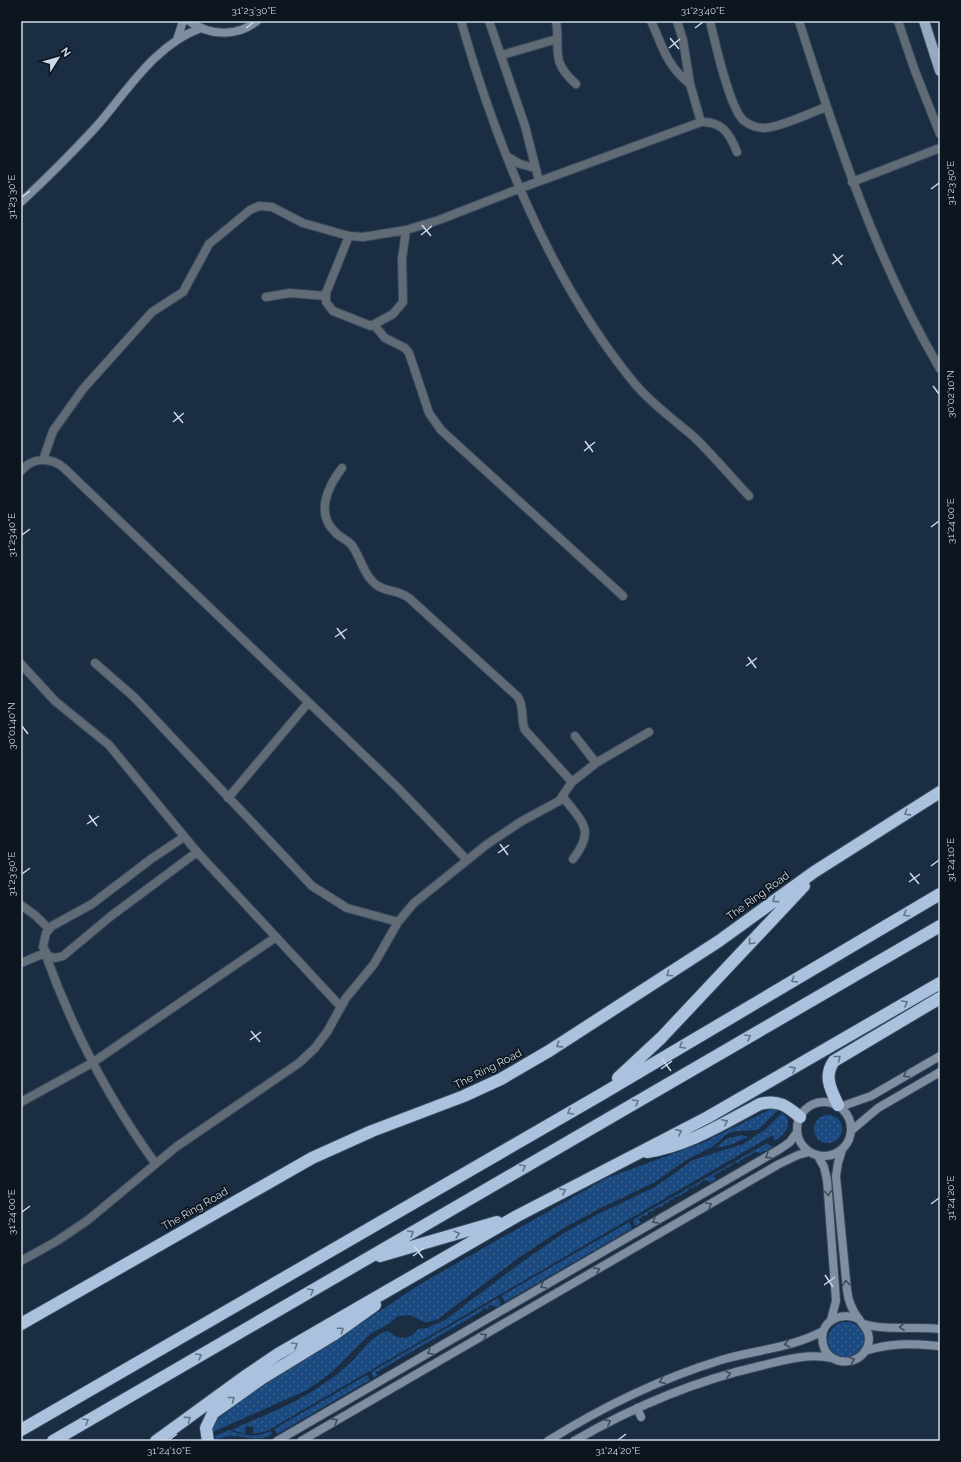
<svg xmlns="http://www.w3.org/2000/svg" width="961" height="1462" font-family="Raleway,sans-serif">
<defs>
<pattern id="park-dots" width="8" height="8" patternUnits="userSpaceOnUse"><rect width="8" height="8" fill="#1a4a80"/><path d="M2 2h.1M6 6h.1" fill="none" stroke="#3a6492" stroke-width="1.8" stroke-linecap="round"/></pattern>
</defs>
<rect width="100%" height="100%" fill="#1a2d43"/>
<!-- park -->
<path fill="url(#park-dots)" d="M 771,1109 L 778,1110 L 758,1130 L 737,1131 L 728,1133 L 712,1147 L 686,1160 L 655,1182 L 599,1209 L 562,1229 L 517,1259 L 438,1319 C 422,1325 424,1321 410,1315 L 398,1316 L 390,1323 L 370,1334 L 332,1372 L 307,1390 L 213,1432 L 214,1423 L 220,1417 L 252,1392 L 338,1339 L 422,1283 L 607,1178 L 702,1143 Z
M 782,1113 C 795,1122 785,1134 775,1141 L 773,1135 L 267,1431 L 253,1434 L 254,1427 L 246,1426 L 245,1434 L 231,1430 C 262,1416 295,1404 322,1385 C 333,1378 342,1370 351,1362 C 363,1350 371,1336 388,1331 C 398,1341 411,1340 418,1329 L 427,1328 L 445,1320 L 522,1262 L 564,1233 L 598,1214 L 655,1187 L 693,1160 L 743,1144 L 766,1129 Z
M814 1129a14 14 0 1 1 28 0a14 14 0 1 1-28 0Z
M 741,1135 L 748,1137 L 730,1145 L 716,1148 L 726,1139 Z
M 767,1143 L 771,1147 L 775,1146 L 761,1153 L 754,1152 C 750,1157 742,1157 738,1163 L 735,1162 L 728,1168 L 726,1167 L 725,1170 L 723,1169 L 719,1173 L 717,1173 L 716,1175 L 713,1175 L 713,1177 L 716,1179 L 712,1182 L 704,1180 L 697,1186 L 695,1185 L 694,1188 L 691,1187 L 685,1193 L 682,1193 L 682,1195 L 673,1198 L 673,1200 L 670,1200 L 669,1202 L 664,1203 L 663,1206 L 654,1209 L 654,1211 L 648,1212 L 648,1215 L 642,1216 L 642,1218 L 639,1218 L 639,1220 L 641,1223 L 635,1226 L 633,1222 L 634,1219 Z
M 629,1222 L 632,1227 L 631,1229 L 505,1302 L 501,1296 Z
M 498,1298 L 501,1304 L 497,1307 L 489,1305 L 488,1309 L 483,1308 L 482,1311 L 375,1373 L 378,1375 L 374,1378 L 371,1372 Z
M828 1340a18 18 0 1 1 36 0a18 18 0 1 1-36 0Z
M 367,1375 L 370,1380 L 277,1434 L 274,1429 Z
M 229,1430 C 243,1436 256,1438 271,1431 L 272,1434 C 254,1446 236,1429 217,1440 L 215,1436 Z"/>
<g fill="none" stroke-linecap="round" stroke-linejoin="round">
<defs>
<path id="street" d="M 461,21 C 497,147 551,282 635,384 C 652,404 673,419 693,436 C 713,455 730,476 749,496
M 489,21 L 525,126 L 539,181
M 556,21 C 561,50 549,60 576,84
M 651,21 C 663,47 666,65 690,84
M 677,21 L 683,40 L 690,84 L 701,122
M 710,21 C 715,42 729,106 743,120 C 749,125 757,128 765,128 C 781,127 810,113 826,107
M 799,21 C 837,141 876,260 940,369
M 898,21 L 915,71 L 940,134
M 502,55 L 557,39
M 508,157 L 520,164 L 535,168
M 852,182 L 940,148
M 349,236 L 326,293 L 326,302 L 333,311 L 371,326 L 393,314 L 403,302 L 402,259 L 406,230
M 266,297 L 290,293 L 326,296
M 374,325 L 385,338 L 405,348 L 409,353 L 429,413 L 441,430 L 623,596
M 43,460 L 53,431 L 83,389 L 152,312 L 183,292 L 209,244 L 250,210 L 259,206 L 272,207 L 303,223 L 349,236 L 363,237 L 406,230 L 439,220 L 521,188 L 701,122 C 722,121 730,134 737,152
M 342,468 C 328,486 315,513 335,532 C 340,538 349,540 353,547 C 361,559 365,578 378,586 C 388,592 398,590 409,598 L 518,697 C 525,708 520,719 525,730 L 572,782
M 21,471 C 32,457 51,457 64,468 L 397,787 L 466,859
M 95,663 L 134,697 L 312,886 L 347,908 L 398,922
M 21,664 L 55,701 L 109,745 L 197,852 L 341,1007
M 575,736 L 596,763
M 563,797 C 582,822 596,830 573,859
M 228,798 L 308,703
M 184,837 L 151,859 L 92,904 L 52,926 L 46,933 L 43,947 L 48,956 L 55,958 L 63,956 L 111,916 L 197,852
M 21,905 L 36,916 L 49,929
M 21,963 L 45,953 C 72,1029 108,1098 155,1163
M 21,1102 L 92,1063 L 276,937
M 21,1261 L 57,1241 L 88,1220 L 176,1147 L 299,1063 L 315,1048 L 327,1032 L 346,998 L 374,964 L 398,922 L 414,903 L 486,845 L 522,821 L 559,801 L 572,782 L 596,763 L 649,732"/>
<path id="secondary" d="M 189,21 C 209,36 237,37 257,21
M 177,40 L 183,21
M 21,202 C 47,178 71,154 95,128 C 127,92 154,45 201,28
M797 1129a27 27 0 1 1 54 0a27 27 0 1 1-54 0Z
M 840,1107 L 871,1096 L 940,1056
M 852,1130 L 878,1108 L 940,1072
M 842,1150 L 838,1163 L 836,1176 L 847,1290 C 848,1299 852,1310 858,1318 C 863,1325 869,1330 869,1339 C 868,1366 828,1370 823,1344 C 818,1321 841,1311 859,1319
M 818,1156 L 824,1167 L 827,1180 L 835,1287 L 836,1301 L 831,1320
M 864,1324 C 888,1331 915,1326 940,1329
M 865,1351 C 893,1342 912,1344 940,1346
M 637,1408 L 641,1417
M 277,1441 L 780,1149 L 790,1142 L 797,1132
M 301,1441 L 779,1164 L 798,1155 L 809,1152
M 548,1441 C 602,1407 660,1379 721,1360 C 755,1350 792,1348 823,1331
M 574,1441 C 633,1407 694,1381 760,1366 C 784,1360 808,1353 832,1358"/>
<path id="primary" d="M 924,21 L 940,71"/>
<path id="highway" d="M 618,1078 L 661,1038 L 804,886
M 838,1105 C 831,1090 823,1076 834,1061 L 940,998
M 647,1152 C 688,1146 724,1123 760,1104 C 778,1099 787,1106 800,1117
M 380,1256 L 497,1222
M 21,1324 L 312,1158 L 372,1131 L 464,1096 L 501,1079 L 549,1051 L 719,941 L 814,872 L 940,792
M 21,1430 L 602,1094 L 940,894
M 53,1441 L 940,926
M 156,1441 L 244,1377 L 278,1354 L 517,1216 L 708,1117 L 940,983
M 208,1441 L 206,1428 L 213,1413 L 261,1379 L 333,1335 L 375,1305"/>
</defs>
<!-- street casing -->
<use href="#street" stroke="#37495d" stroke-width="10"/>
<!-- secondary casing -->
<use href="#secondary" stroke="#37495d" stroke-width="10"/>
<!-- primary casing -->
<use href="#primary" stroke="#37495d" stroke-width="12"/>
<!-- highway casing -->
<use href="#highway" stroke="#37495d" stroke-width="14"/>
<!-- street -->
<use href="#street" stroke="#616b76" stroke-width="8"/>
<!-- secondary -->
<use href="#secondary" stroke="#7f8ea0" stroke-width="8"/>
<!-- primary -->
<use href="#primary" stroke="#96a9c1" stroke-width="10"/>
<!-- highway -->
<use href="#highway" stroke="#aac2de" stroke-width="12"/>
</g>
<!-- one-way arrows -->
<defs><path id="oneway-chevron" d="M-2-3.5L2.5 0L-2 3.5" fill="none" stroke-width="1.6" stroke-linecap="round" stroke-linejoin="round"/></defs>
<g stroke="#637488">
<use href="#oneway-chevron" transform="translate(907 813) rotate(148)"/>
<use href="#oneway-chevron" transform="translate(775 900) rotate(144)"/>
<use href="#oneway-chevron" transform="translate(906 914) rotate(150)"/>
<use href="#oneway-chevron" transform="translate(751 942) rotate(133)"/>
<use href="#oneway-chevron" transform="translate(669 974) rotate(146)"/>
<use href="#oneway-chevron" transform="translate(794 980) rotate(149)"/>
<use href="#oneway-chevron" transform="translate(905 1003) rotate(-30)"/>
<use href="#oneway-chevron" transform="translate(748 1037) rotate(-30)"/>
<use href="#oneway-chevron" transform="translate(559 1045) rotate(147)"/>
<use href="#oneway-chevron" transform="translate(682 1046) rotate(149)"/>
<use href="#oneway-chevron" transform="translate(838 1058) rotate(-38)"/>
<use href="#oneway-chevron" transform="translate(793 1069) rotate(-30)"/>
<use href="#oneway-chevron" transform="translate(636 1102) rotate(-30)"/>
<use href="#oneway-chevron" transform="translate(570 1112) rotate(150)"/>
<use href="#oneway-chevron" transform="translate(725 1122) rotate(-27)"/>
<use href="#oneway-chevron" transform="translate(679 1132) rotate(-27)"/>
<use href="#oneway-chevron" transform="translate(523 1167) rotate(-30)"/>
<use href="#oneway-chevron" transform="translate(563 1191) rotate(-28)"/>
<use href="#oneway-chevron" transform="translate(411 1233) rotate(-30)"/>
<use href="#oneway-chevron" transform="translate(457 1234) rotate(-16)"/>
<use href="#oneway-chevron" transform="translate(311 1291) rotate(-30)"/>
<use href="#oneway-chevron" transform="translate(341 1330) rotate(-35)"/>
<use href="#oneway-chevron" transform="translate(295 1345) rotate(-30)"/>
<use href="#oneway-chevron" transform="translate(199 1356) rotate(-30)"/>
<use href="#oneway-chevron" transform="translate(232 1399) rotate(-38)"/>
<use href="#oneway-chevron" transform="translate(188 1419) rotate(-36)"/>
<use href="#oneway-chevron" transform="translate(86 1421) rotate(-30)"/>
</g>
<g stroke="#404b59">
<use href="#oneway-chevron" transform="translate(906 1075) rotate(150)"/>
<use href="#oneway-chevron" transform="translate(768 1156) rotate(150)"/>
<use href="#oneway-chevron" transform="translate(828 1193) rotate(85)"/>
<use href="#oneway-chevron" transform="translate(709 1205) rotate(-30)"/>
<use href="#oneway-chevron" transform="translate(655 1221) rotate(150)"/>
<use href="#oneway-chevron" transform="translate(597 1270) rotate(-30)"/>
<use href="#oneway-chevron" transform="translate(846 1283) rotate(-96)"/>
<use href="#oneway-chevron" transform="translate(543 1286) rotate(150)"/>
<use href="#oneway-chevron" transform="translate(902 1327) rotate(178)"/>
<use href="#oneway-chevron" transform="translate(484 1336) rotate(-30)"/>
<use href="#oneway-chevron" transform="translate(787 1344) rotate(168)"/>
<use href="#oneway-chevron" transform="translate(430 1352) rotate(150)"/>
<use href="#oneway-chevron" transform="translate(852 1360) rotate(-18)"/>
<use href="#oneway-chevron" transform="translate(728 1374) rotate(-15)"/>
<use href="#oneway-chevron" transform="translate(662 1381) rotate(158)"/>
<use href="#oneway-chevron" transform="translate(335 1421) rotate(-30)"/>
<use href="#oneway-chevron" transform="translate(608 1422) rotate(-28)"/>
</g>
<!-- ticks -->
<path fill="none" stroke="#cdd9e7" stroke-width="1.5" d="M 246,28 L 254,22M 695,28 L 703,22M 670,38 L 679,49M 669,48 L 680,39M 931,189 L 939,183M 22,197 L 30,191M 422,225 L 431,236M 421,235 L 432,226M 833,254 L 842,265M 832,264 L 843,255M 933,386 L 939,394M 174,412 L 183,423M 173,422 L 184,413M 585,441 L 593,452M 584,451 L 595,442M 931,527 L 939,521M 22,535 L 30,529M 337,628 L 345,639M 335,637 L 347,629M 748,657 L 756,668M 746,666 L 757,658M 22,726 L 28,734M 89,815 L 97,826M 87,824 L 99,816M 500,844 L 508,855M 498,853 L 509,845M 931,866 L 939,860M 910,873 L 919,884M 22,874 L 30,868M 909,882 L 920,874M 251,1031 L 260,1042M 250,1040 L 261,1032M 662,1059 L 671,1071M 661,1069 L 672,1061M 931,1204 L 939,1198M 22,1212 L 30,1206M 414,1246 L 423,1258M 413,1256 L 424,1248M 825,1275 L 833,1287M 824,1285 L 835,1277M 169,1440 L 177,1434M 618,1440 L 626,1434"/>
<g text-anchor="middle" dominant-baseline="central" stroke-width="3.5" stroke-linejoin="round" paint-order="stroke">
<!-- street labels -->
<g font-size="11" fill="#cdd9e7" stroke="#0d151f">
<text transform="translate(758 896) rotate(-36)">The Ring Road</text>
<text transform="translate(488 1069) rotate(-27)">The Ring Road</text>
<text transform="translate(195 1209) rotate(-30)">The Ring Road</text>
</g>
</g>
<!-- border -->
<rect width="961" height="1462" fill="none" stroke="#0d151f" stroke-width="44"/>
<!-- north arrow -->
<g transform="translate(58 58) rotate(53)" stroke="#0d151f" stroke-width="3" paint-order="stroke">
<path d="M0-3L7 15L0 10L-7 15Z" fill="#cdd9e7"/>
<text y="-6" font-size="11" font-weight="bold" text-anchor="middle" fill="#cdd9e7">N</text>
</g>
<rect x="22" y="22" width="917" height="1418" fill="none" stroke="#cdd9e7" stroke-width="1.5"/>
<g font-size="10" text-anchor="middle" fill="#cdd9e7">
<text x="254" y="14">31°23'30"E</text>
<text x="703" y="14">31°23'40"E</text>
<text transform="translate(950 183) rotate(-90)" y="4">31°23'50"E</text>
<text transform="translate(11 197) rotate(-90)" y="4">31°23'30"E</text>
<text transform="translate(950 394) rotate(-90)" y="4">30°02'10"N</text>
<text transform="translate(950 521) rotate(-90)" y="4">31°24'00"E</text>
<text transform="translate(11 535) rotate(-90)" y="4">31°23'40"E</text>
<text transform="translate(11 726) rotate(-90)" y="4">30°01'40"N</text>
<text transform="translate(950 860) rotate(-90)" y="4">31°24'10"E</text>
<text transform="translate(11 874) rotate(-90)" y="4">31°23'50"E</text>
<text transform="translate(950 1198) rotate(-90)" y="4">31°24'20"E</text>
<text transform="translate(11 1212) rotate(-90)" y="4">31°24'00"E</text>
<text x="169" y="1454">31°24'10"E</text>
<text x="618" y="1454">31°24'20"E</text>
</g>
</svg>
